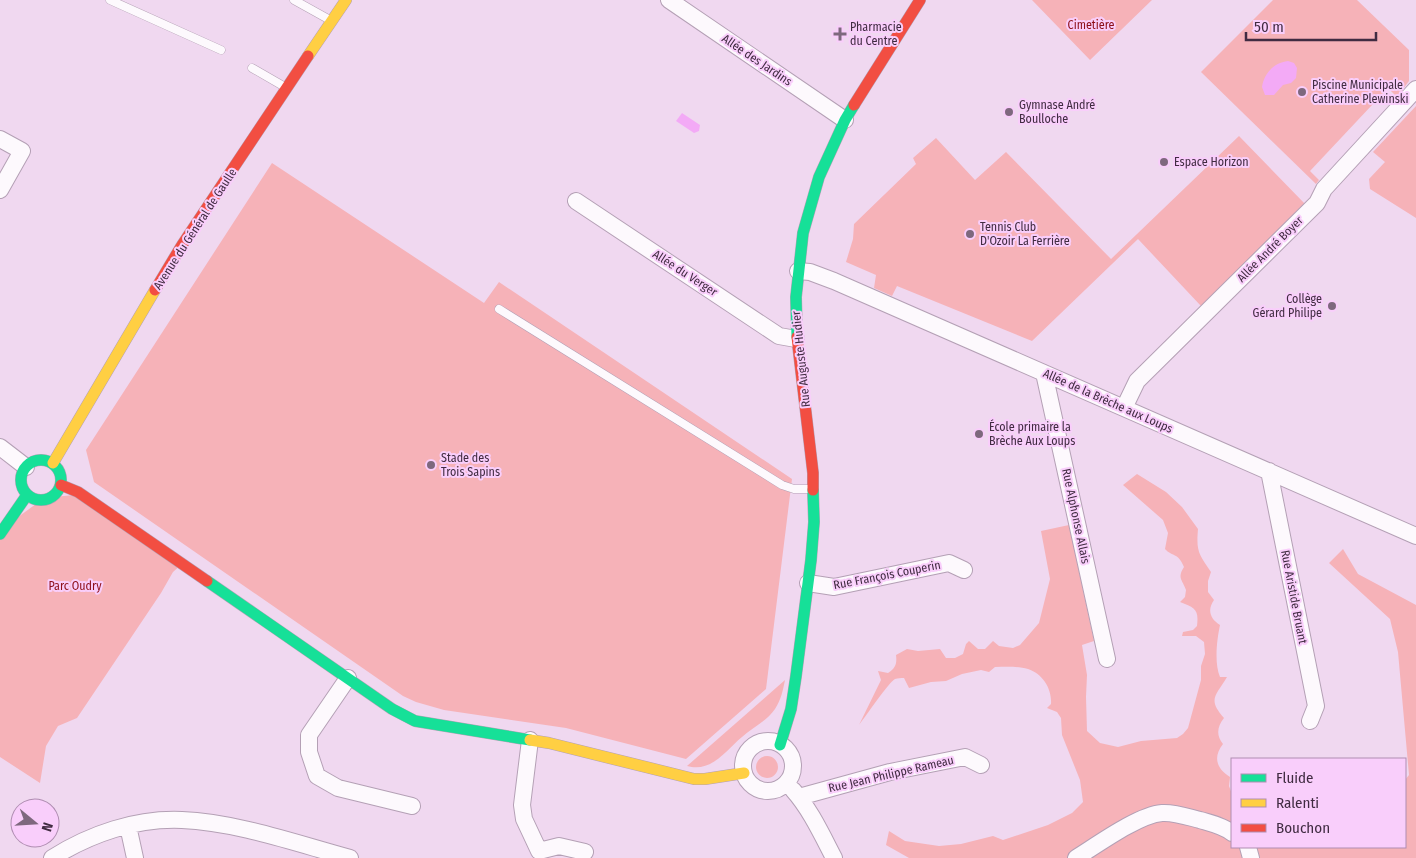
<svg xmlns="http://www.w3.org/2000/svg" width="1416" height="858" font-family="'Fira Sans Condensed',sans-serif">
<rect width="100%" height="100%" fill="#f0d8f0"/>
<!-- green -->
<path fill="#f6b2b8" d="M 1032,0 L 1152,0 L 1090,60 Z
M 1273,0 L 1357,0 L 1409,50 L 1409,81 L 1397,97 L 1388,88 L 1310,171 L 1319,180 L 1316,184 L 1201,72 Z
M 1416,106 L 1416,218 L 1370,189 L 1369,179 L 1385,162 L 1373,152 Z
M 1239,136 L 1305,204 L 1201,306 L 1138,239 L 1032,341 L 897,286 L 892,296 L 874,288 L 876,275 L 846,262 L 853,239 L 854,224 L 916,164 L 913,158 L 936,138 L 975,180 L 1006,152 L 1111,259 Z
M 272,163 L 484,303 L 499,282 L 792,479 L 766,689 L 686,759 L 566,728 L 444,710 L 416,702 L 403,696 L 94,482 L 86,450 Z
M 1137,474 L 1166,492 L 1182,507 L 1198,529 C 1196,552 1199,554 1211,572 L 1208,581 L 1208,592 L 1214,600 C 1207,610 1210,619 1220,625 C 1217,639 1214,663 1220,677 L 1227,677 C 1216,696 1207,699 1224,718 C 1217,727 1216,735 1223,744 C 1213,757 1216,768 1230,777 L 1229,786 L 1232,794 L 1232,847 L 1405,847 L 1405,780 L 1409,775 L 1398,652 L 1390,619 L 1329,563 L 1343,549 L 1358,574 L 1416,605 L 1416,858 L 909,858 L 886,845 L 889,831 L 905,841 L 939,846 L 961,844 L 993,836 L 1003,840 L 1048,825 L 1072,813 L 1083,802 L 1080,780 L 1062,735 L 1061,718 L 1057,712 L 1047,708 L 1051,704 C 1052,689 1043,674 1028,669 C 1018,666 1005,667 995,667 L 989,672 L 981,670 L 962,674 L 946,681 L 931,682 L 909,688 L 904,678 C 901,678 898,678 895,679 C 889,682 866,716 859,725 L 881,680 L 878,671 L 888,673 C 896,668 897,663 896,655 L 907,649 L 918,651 L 940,649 L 946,658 L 955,658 L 963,654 L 966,644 L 969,641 L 978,649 L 985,649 L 993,641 L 999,646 L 1013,648 L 1020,645 L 1039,623 L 1050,579 L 1041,531 L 1069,525 L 1094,641 L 1082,645 L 1087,675 L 1086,697 L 1087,731 L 1100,743 L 1118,747 L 1141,741 L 1177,738 L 1183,734 L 1188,728 L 1201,680 L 1201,666 L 1205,654 L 1204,642 L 1196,636 L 1182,636 L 1183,632 L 1193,630 L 1197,626 C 1199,609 1195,608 1180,602 L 1185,597 L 1186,590 C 1182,579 1177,578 1184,567 C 1178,552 1172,557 1165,549 L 1168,533 L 1163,520 L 1123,485 Z
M 74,495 L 183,563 L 173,572 L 161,593 L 77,718 L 58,726 L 46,746 L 40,783 L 0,757 L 0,534 L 6,526 L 44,498 Z
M 785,680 C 783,690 781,700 775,709 C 766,722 753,727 742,737 C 726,750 712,773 687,766 Z
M756 767a11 11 0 1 1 22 0a11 11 0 1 1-22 0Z"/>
<!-- water -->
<path fill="#f3aaf6" d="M 1288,61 L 1294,63 L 1297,68 L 1296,78 L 1291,83 L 1283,85 L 1274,95 L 1265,95 L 1262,87 C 1264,74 1273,63 1288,61 Z
M 682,113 L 700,125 L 699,131 L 694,133 L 676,121 Z"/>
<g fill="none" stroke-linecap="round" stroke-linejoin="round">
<defs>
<path id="lane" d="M 110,0 L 221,50
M 294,0 L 330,20
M 252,68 L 285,87
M 499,309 L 782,485 L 794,489 L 812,489"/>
<path id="street" d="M 669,0 L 845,120
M 0,139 L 22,151 L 0,190
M 576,201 L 779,336 L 796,339
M 798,271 L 810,272 L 834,281 L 1416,536
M 1044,373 L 1107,659
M 1124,408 L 1137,381 L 1317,203 L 1324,189 L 1416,89
M 0,447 L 26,467
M 1269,471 L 1316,706 L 1310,721
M 808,583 L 834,587 L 949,563 L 964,570
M 348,678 L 309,735 L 309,752 L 317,776 L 338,788 L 412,806
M 530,740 L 522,805 L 524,819 L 539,851 L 559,846 L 585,852
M743 766a25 25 0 1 1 50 0a25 25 0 1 1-50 0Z
M 793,790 C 810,809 822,835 834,858
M 799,797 L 890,772 L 965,757 L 981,765
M 128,826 L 135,858
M 1248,847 L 1251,858
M 52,858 C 90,834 136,818 182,820 C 236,822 298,844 350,858
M 1076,858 C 1097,845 1138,815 1162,813 C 1174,812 1188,817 1200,820 C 1210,823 1224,826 1232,833"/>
<path id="fast" d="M 797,337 L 796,297 L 803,233 L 819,177 L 845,120 L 854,105
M21 480a20 20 0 1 1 40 0a20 20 0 1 1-40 0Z
M 0,534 L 27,495
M 207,581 L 392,709 L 415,721 L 530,740
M 780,745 L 791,709 L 796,676 L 811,560 L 814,522 L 813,490"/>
<path id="slow" d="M 308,56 L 346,0
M 53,463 L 155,290
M 530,740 L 549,743 L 694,779 L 705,779 L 744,773"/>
<path id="jam" d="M 854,105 L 920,0
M 155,290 L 182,245 L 308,56
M 797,337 L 813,473 L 813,490
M 61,485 L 78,492 L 207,581"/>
</defs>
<!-- lane casing -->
<use href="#lane" stroke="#b4a0b5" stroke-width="9"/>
<!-- street casing -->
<use href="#street" stroke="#b4a0b5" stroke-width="18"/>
<!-- fast casing -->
<use href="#fast" stroke="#b4a0b5" stroke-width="12"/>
<!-- slow casing -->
<use href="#slow" stroke="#b4a0b5" stroke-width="12"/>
<!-- jam casing -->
<use href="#jam" stroke="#b4a0b5" stroke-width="12"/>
<!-- lane -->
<use href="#lane" stroke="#fdf9fd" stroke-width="8"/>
<!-- street -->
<use href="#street" stroke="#fdf9fd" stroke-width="16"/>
<!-- fast -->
<use href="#fast" stroke="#16e098" stroke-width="11"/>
<!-- slow -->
<use href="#slow" stroke="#ffcf43" stroke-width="11"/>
<!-- jam -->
<use href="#jam" stroke="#f24e42" stroke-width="11"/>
</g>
<!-- markers -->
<g fill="#7e687e" stroke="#f9cefb" stroke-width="2">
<path d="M837.5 26.5h5v5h5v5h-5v5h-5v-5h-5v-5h5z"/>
<circle cx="1302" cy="92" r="5"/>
<circle cx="1009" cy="112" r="5"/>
<circle cx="1164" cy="162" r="5"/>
<circle cx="970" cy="234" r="5"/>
<circle cx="1332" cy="306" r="5"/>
<circle cx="979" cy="434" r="5"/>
<circle cx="431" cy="465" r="5"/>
</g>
<g text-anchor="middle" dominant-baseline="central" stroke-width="4" stroke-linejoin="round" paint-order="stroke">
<!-- park labels -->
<g font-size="12" fill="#8d0f18" stroke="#f9cefb">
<text x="1091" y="25">Cimetière</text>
<text x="75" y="586">Parc Oudry</text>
</g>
<!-- poi labels -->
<g font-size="12" fill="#402b41" stroke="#f9cefb" text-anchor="start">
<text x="850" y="27">Pharmacie<tspan x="850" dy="14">du Centre</tspan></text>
<text x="1312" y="85">Piscine Municipale<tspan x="1312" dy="14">Catherine Plewinski</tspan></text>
<text x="1019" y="105">Gymnase André<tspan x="1019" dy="14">Boulloche</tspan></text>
<text x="1174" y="162">Espace Horizon</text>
<text x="980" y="227">Tennis Club<tspan x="980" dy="14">D'Ozoir La Ferrière</tspan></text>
<text x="1322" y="299" text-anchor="end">Collège<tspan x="1322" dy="14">Gérard Philipe</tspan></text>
<text x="989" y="427">École primaire la<tspan x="989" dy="14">Brèche Aux Loups</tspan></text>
<text x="441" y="458">Stade des<tspan x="441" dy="14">Trois Sapins</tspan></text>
</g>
<!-- street labels -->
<g font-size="12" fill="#402b41" stroke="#f9cefb">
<text transform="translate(757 60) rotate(34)">Allée des Jardins</text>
<text transform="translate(195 229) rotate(-57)">Avenue du Général de Gaulle</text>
<text transform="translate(1270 249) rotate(-45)">Allée André Boyer</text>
<text transform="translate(685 273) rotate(33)">Allée du Verger</text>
<text transform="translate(801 359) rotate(-96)">Rue Auguste Hudier</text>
<text transform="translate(1108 401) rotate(24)">Allée de la Brèche aux Loups</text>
<text transform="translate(1076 516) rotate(78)">Rue Alphonse Allais</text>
<text transform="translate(887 575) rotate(-11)">Rue François Couperin</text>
<text transform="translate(1294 597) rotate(79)">Rue Aristide Bruant</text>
<text transform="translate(891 774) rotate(-13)">Rue Jean Philippe Rameau</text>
</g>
</g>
<!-- legend -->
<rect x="1231" y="758" width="175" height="90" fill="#f9cefb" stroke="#af8db1"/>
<rect x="1241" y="774" width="25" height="8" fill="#16e098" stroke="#af8db1"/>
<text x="1276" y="783" font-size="15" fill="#402b41">Fluide</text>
<rect x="1241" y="799" width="25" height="8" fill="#ffcf43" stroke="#af8db1"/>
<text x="1276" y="808" font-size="15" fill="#402b41">Ralenti</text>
<rect x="1241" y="824" width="25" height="8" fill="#f24e42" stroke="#af8db1"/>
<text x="1276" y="833" font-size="15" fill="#402b41">Bouchon</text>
<!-- north arrow -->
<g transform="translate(35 823) rotate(108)"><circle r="24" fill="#f9cefb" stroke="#af8db1"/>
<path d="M0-4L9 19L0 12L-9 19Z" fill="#7e687e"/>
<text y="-8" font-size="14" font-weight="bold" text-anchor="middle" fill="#402b41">N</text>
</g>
<!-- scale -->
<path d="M1246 32v8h130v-8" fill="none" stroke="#402b41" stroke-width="2.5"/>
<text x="1254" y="32" font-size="15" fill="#402b41" stroke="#f9cefb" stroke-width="4" paint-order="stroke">50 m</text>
</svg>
